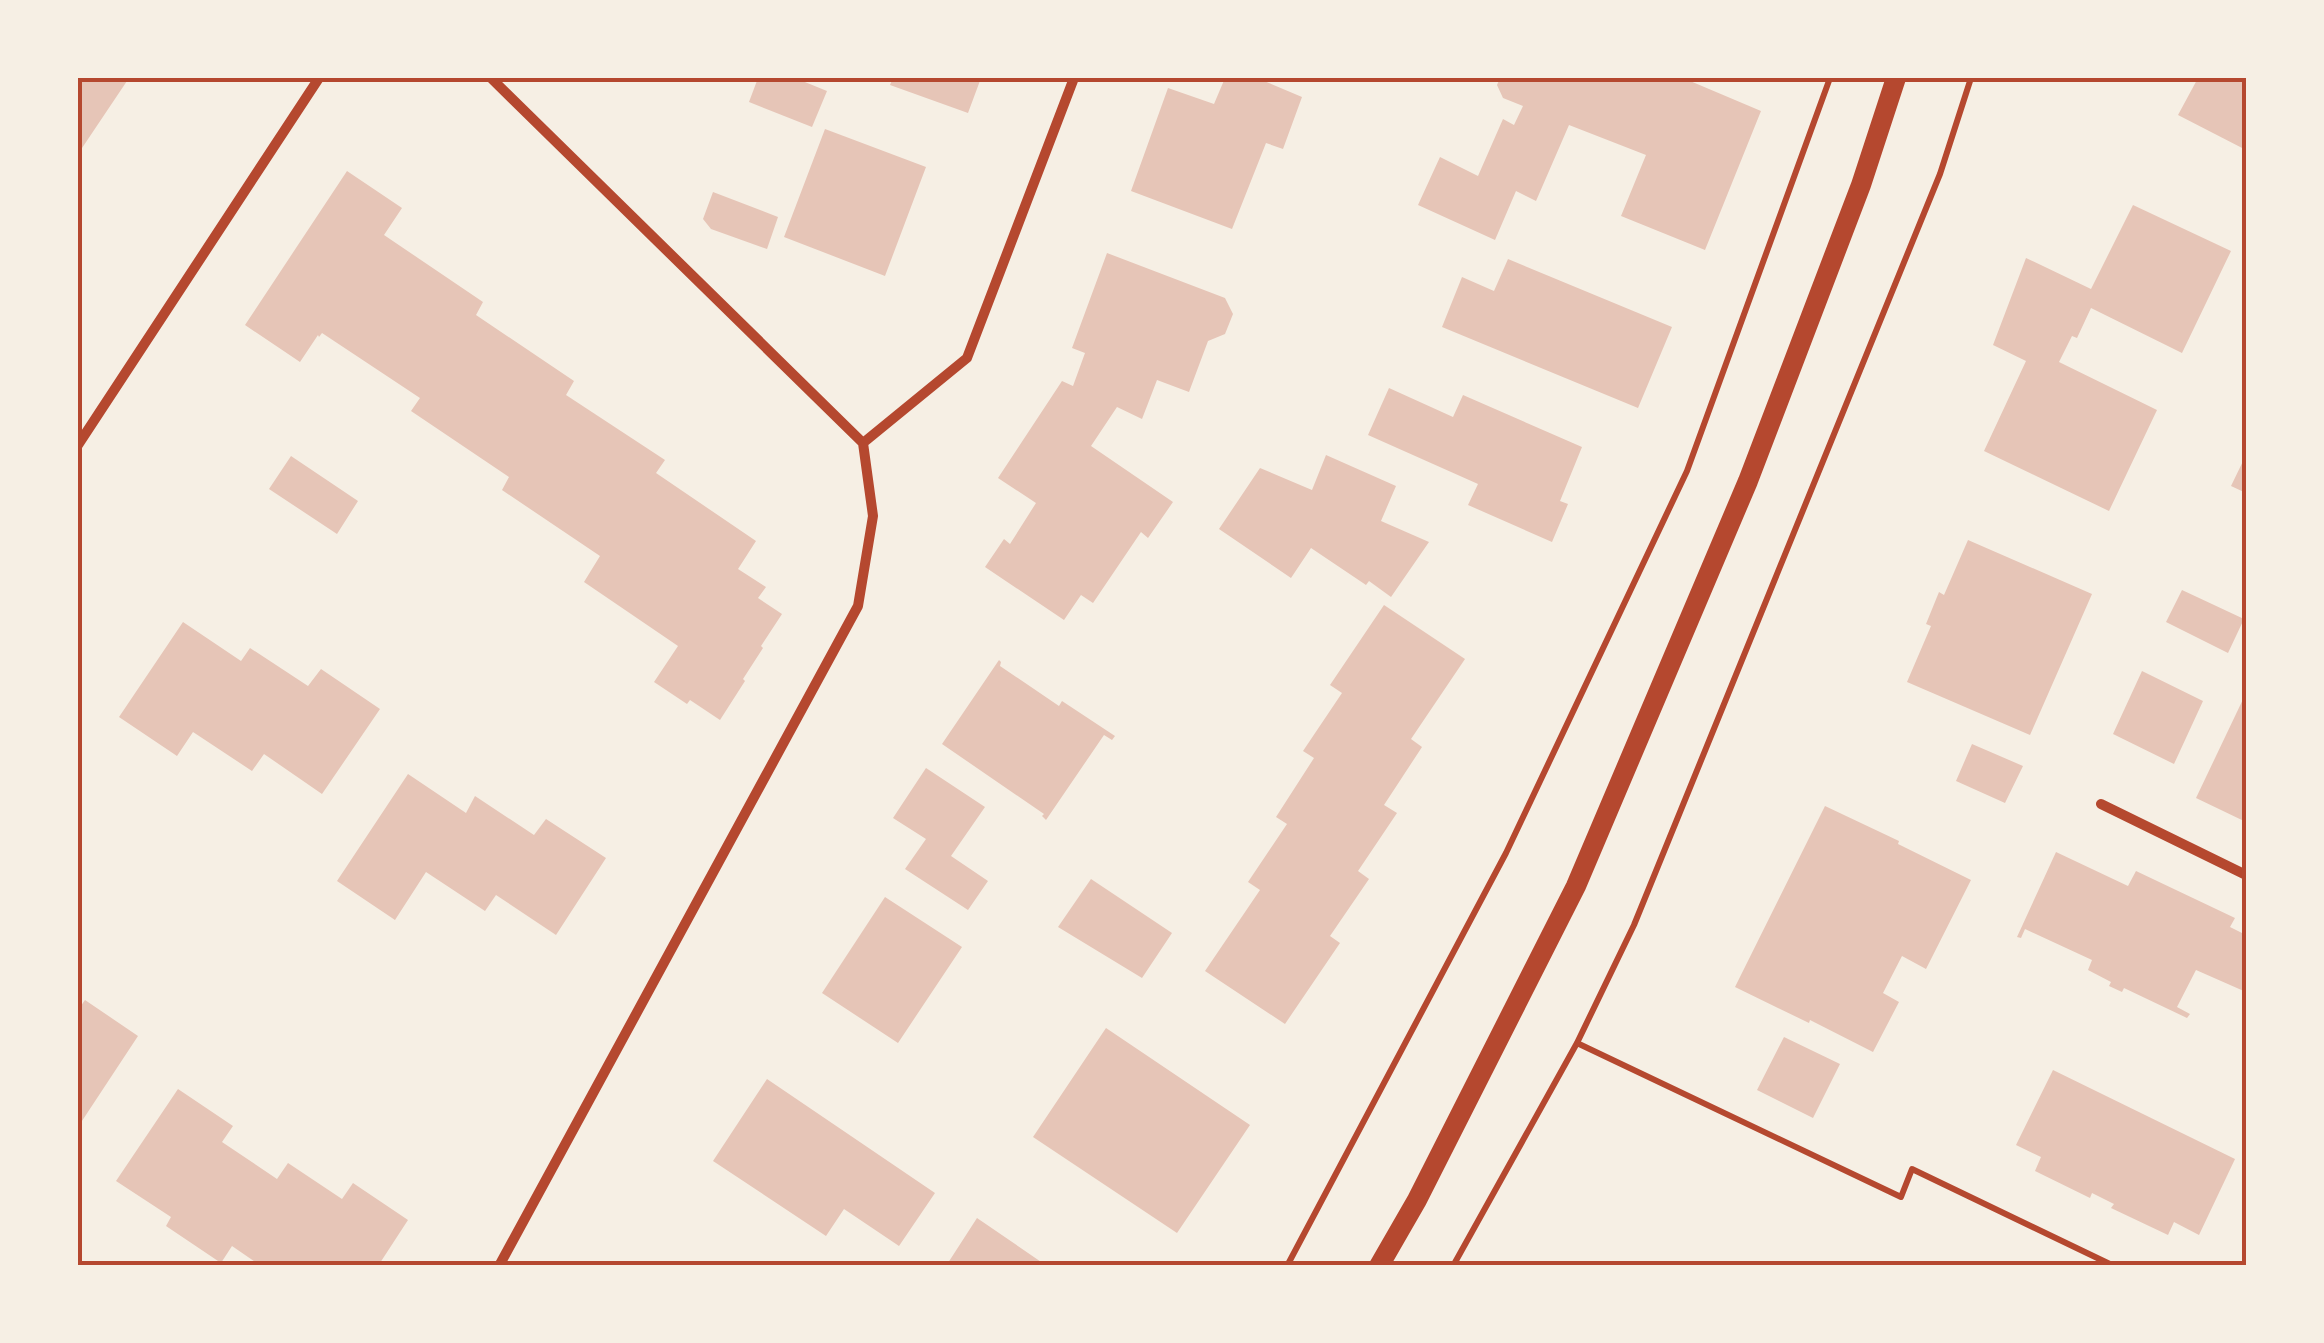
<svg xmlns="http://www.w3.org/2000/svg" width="2324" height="1343" font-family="Manrope,sans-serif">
<rect width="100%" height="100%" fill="#f6efe4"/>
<!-- building -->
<path fill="#e6c5b7" d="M 78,78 L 129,78 L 78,154 Z
M 758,78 L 795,78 L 827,91 L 812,127 L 749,102 Z
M 893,78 L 981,78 L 968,113 L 890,85 Z
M 1225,78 L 1257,78 L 1302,97 L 1283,149 L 1266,143 L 1232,229 L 1131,191 L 1168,88 L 1214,104 Z
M 1500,78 L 1683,78 L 1761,111 L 1705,250 L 1621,216 L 1646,155 L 1569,125 L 1536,201 L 1516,191 L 1495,240 L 1418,205 L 1440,157 L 1478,176 L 1503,119 L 1514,125 L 1523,106 L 1503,98 L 1497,85 Z
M 2198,78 L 2246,78 L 2246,150 L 2178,115 Z
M 825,129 L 926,167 L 885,276 L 784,237 Z
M 347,171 L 402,208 L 384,235 L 483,302 L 476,315 L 574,381 L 566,395 L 665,460 L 656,473 L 756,541 L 738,569 L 766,587 L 758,598 L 782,614 L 761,646 L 763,648 L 743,679 L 745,681 L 720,720 L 690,700 L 687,704 L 654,682 L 678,646 L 584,582 L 600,556 L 502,490 L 509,477 L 411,411 L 420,398 L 322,333 L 319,337 L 318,335 L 300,362 L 245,325 Z
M 713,192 L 778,217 L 767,249 L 711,229 L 703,219 Z
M 2133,205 L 2231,251 L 2182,353 L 2091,308 L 2077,338 L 2072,336 L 2059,362 L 2157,410 L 2109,511 L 1984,451 L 2026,361 L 1993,345 L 2026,258 L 2091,289 Z
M 1107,253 L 1225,298 L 1233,314 L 1225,334 L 1208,341 L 1189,392 L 1157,380 L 1142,419 L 1117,407 L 1091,446 L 1173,502 L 1148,538 L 1141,532 L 1093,603 L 1081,595 L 1064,620 L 985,567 L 1004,539 L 1010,544 L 1036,503 L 998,478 L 1062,381 L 1073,386 L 1085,353 L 1072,348 Z
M 1508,259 L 1672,327 L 1638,408 L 1442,327 L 1462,277 L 1494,291 Z
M 1389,388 L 1453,417 L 1463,395 L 1582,447 L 1560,501 L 1568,504 L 1552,542 L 1468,505 L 1478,484 L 1368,435 Z
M 1326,455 L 1396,486 L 1381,521 L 1429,542 L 1391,597 L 1369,581 L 1366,585 L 1311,548 L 1291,578 L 1219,529 L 1260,468 L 1312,490 Z
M 2246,455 L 2246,493 L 2231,486 Z
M 291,456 L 358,501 L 337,534 L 269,489 Z
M 1968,540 L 2092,594 L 2030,735 L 1907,682 L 1931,626 L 1926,624 L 1939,592 L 1944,595 Z
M 2182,590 L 2244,619 L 2228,653 L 2166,622 Z
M 1384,605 L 1465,659 L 1411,739 L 1422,747 L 1384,805 L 1397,813 L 1358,871 L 1369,879 L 1330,936 L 1340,943 L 1285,1024 L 1205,971 L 1260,890 L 1248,882 L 1287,824 L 1276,817 L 1314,758 L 1303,751 L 1342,693 L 1330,685 Z
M 183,622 L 241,661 L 250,648 L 308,686 L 321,669 L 380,709 L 322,794 L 264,754 L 252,771 L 193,732 L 177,756 L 119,717 Z
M 999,660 L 1001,662 L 1000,666 L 1059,706 L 1062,701 L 1115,736 L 1112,740 L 1104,735 L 1046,820 L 1042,816 L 1044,814 L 942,744 Z
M 2142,671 L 2203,701 L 2174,764 L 2113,734 Z
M 2246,693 L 2246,822 L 2196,798 Z
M 1972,744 L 2023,766 L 2005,803 L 1956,781 Z
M 926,768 L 985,807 L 951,856 L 988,881 L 968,910 L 905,869 L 926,839 L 893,818 Z
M 408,774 L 466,813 L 475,796 L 534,835 L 546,819 L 606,858 L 556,935 L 496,895 L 485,911 L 426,872 L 395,920 L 337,881 Z
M 1825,806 L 1899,841 L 1898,844 L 1971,880 L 1926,969 L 1902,956 L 1883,993 L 1899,1002 L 1873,1052 L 1810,1020 L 1809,1023 L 1735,987 Z
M 2056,852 L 2128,886 L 2136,871 L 2235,918 L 2230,927 L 2246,935 L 2246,992 L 2196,970 L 2177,1007 L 2190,1014 L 2187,1018 L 2124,988 L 2122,992 L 2109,986 L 2111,982 L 2088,970 L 2092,960 L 2025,929 L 2021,938 L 2017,937 Z
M 1091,879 L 1172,933 L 1142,978 L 1058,927 Z
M 885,897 L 962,947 L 898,1043 L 822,993 Z
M 85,1000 L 138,1036 L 78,1127 L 78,1010 Z
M 1106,1028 L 1250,1125 L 1177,1233 L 1033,1137 Z
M 1784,1037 L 1840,1064 L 1813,1118 L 1757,1090 Z
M 2053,1070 L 2235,1159 L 2199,1235 L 2174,1222 L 2168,1235 L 2111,1208 L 2114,1204 L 2092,1193 L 2090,1198 L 2035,1171 L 2041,1157 L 2016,1145 Z
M 767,1079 L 935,1193 L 899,1246 L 844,1209 L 826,1236 L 713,1161 Z
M 178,1089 L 233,1126 L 222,1142 L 277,1179 L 288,1163 L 342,1199 L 353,1183 L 408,1220 L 378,1266 L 261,1266 L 232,1246 L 221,1263 L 166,1226 L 171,1217 L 116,1181 Z
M 977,1218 L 1047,1266 L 946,1266 Z"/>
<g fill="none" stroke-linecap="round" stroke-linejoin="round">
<!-- path -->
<path stroke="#b5482f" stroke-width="6" d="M 1577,1043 L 1901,1197 L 1912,1169 L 2114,1266
M 1287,1266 L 1506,853 L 1687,471 L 1830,78
M 1453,1266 L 1577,1043 L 1634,925 L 1940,174 L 1971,78"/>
<!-- minor -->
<path stroke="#b5482f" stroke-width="10" d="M 491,78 L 863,443
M 863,443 L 967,358 L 1074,78
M 78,445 L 319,78
M 2101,804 L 2246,875
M 499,1266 L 858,606 L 873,516 L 863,443"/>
<!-- secondary -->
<path stroke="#b5482f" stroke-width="20" d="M 1379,1266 L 1417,1200 L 1576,886 L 1748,481 L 1861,185 L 1896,78"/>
</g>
<!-- border -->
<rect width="2324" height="1343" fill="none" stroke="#f6efe4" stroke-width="160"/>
<rect x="80" y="80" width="2164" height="1183" fill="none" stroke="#b5482f" stroke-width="4"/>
</svg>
